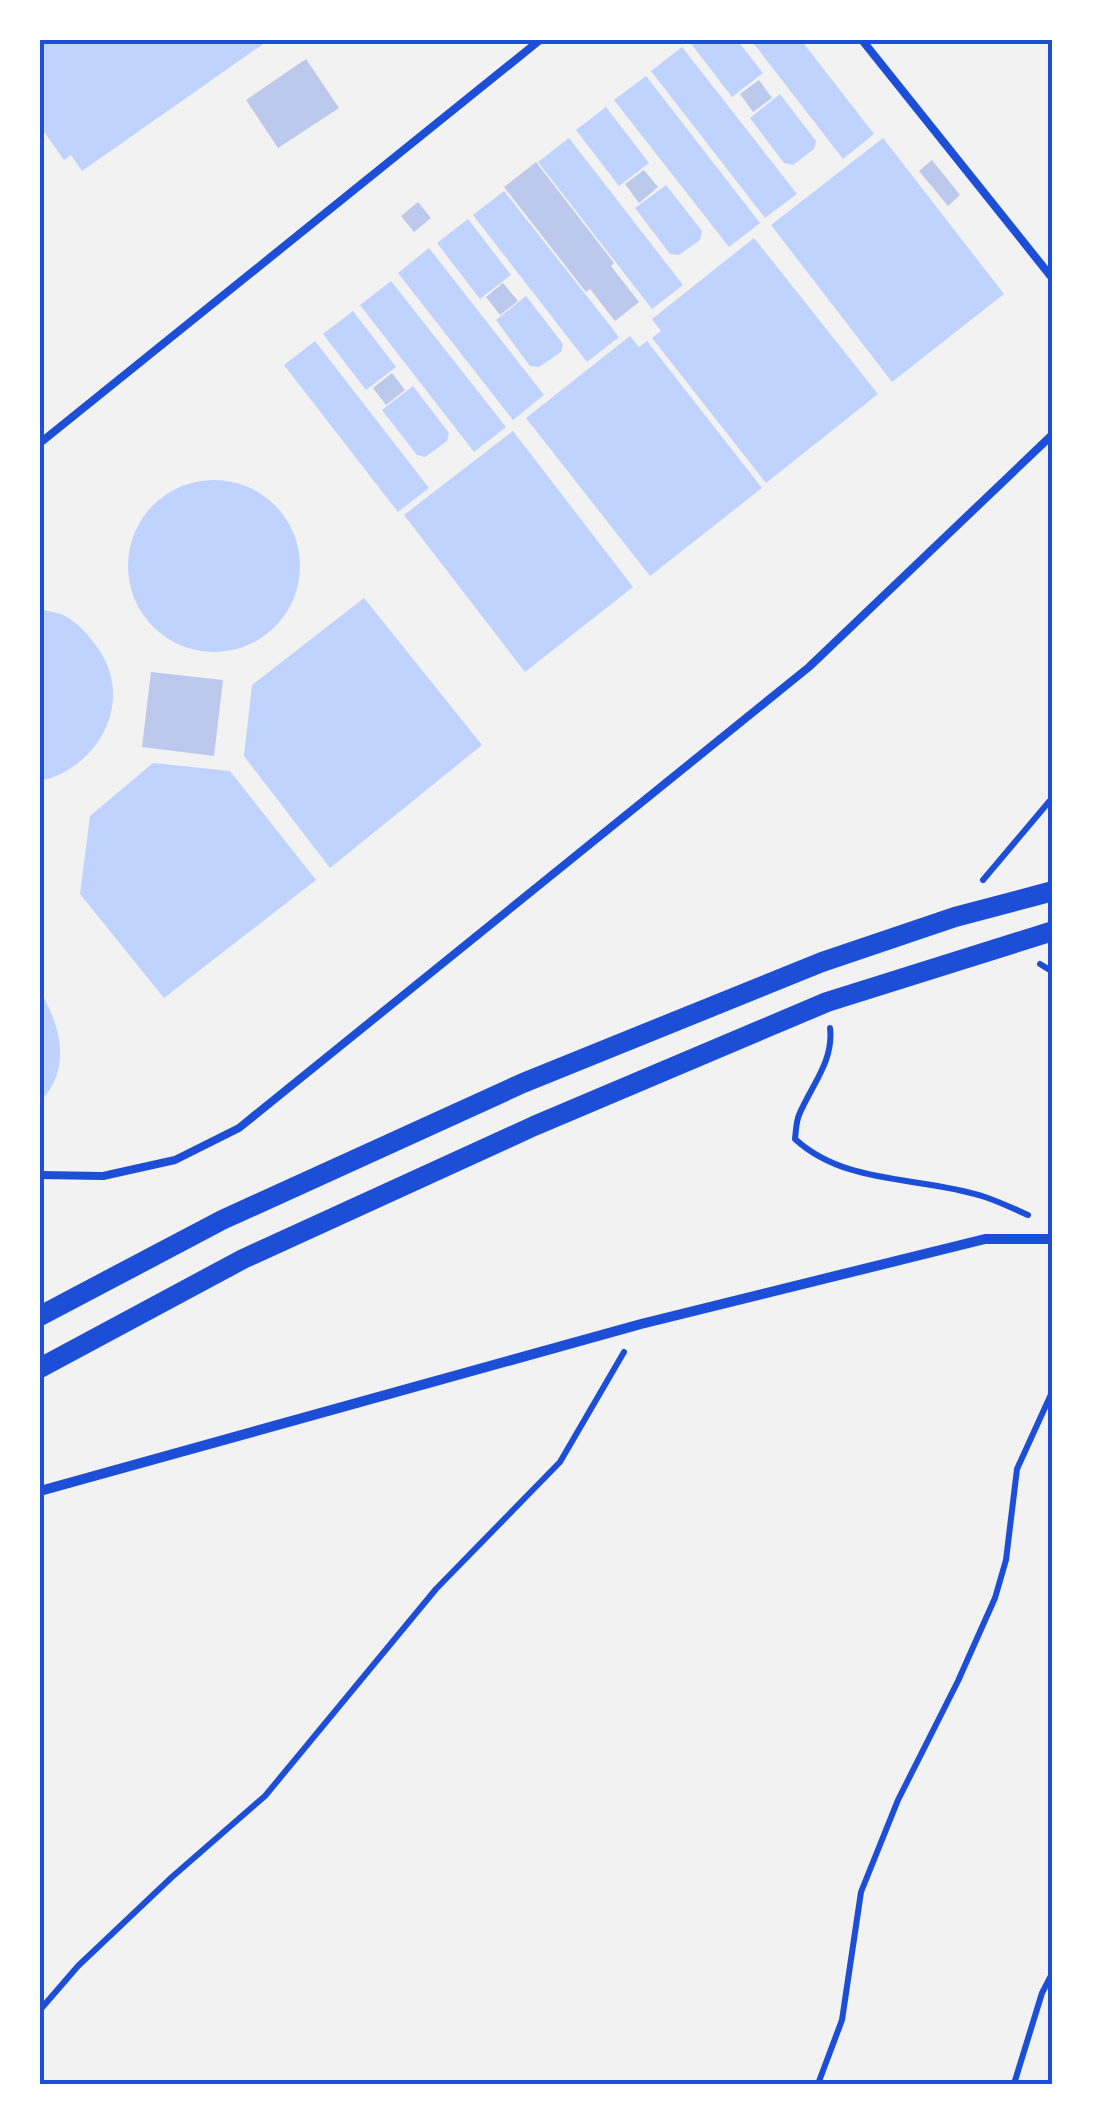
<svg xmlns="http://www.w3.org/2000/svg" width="1093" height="2124" font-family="'Space Grotesk',sans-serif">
<rect width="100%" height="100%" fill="#f2f2f2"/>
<!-- water -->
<path fill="#bfd3fe" d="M 46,40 L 269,40 L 82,171 L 71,155 L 64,160 L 40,126 L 40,44 Z
M 737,40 L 763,73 L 732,97 L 689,41 Z
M 751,40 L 801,40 L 874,134 L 843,159 Z
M 682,47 L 797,194 L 765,218 L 651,71 Z
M 646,76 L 760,223 L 729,247 L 614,100 Z
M 780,94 L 816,141 L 814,149 L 793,165 L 784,163 L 750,118 Z
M 606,107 L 649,163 L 619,186 L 576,130 Z
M 569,138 L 683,285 L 652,309 L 538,162 Z
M 883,138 L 1004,294 L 892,382 L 771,225 Z
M 666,185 L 702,231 L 700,240 L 679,255 L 670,254 L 635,208 Z
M 504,191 L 619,337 L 587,362 L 473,215 Z
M 468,219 L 511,275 L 480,299 L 437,243 Z
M 754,238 L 878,394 L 766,483 L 652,338 L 661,331 L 652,319 Z
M 429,248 L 544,395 L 513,420 L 398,273 Z
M 391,281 L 506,427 L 474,452 L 360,305 Z
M 526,296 L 563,344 L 561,352 L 539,367 L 530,366 L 496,320 Z
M 353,311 L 396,367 L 366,390 L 323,334 Z
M 630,336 L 639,347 L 647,341 L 762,488 L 650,576 L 526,418 Z
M 315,341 L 429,488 L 398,512 L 284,365 Z
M 413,386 L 449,433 L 447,441 L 425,457 L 417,455 L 382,410 Z
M 513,431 L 633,587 L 525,672 L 404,515 Z
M128 566a86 86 0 1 1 172 0a86 86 0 1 1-172 0Z
M 364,598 L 482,745 L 330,868 L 244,756 L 252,685 Z
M 40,609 C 47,611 56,612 63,615 C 77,622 88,634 97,647 C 136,700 99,768 40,781 Z
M 153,763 L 230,771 L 316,880 L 164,998 L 80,894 L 90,816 Z
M 40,991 C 61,1026 72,1069 40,1102 Z"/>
<!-- building -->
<path fill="#bdc9ec" d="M 306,59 L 339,108 L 278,148 L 246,100 Z
M 759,80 L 772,98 L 753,112 L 740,94 Z
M 932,160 L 960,195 L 948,206 L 919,171 Z
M 536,162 L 614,263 L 611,266 L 639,302 L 615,321 L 590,289 L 586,292 L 504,187 Z
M 644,170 L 658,187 L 639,203 L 625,184 Z
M 418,202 L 431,218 L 414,232 L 401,216 Z
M 503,283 L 518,301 L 500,315 L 486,297 Z
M 392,373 L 405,390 L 386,405 L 373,388 Z
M 151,672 L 223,680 L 214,756 L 142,747 Z"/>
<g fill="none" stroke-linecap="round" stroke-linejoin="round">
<!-- path -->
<path stroke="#1d4ed8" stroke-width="6" d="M 983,880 L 1053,797
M 1040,964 L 1053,972
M 830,1028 C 834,1061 811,1086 799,1115 C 796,1122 796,1131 795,1139 C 846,1186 922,1176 985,1197 C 1000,1202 1014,1209 1028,1215
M 40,2010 L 78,1966 L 172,1877 L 265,1796 L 436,1589 L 560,1462 L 624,1352
M 818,2084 L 842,2020 L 861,1892 L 898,1800 L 958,1681 L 995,1598 L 1006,1560 L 1017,1469 L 1053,1390
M 1014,2084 L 1042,1993 L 1053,1972"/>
<!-- service -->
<path stroke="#1d4ed8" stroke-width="8" d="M 862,40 L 1053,279
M 40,443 L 540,40
M 40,1175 L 103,1176 L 175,1160 L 239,1128 L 809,667 L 1053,434"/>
<!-- minor -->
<path stroke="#1d4ed8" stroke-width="10" d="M 40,1491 L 641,1324 L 985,1239 L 1053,1239"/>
<!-- secondary -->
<path stroke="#1d4ed8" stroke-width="20" d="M 40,1316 L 222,1220 L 523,1083 L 822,962 L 955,917 L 1053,891
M 40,1368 L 243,1259 L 534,1126 L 827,1002 L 1053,931"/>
</g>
<!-- border -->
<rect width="1093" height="2124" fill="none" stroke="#ffffff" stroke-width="85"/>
<rect x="42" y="42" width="1008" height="2040" fill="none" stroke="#1d4ed8" stroke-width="4"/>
</svg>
